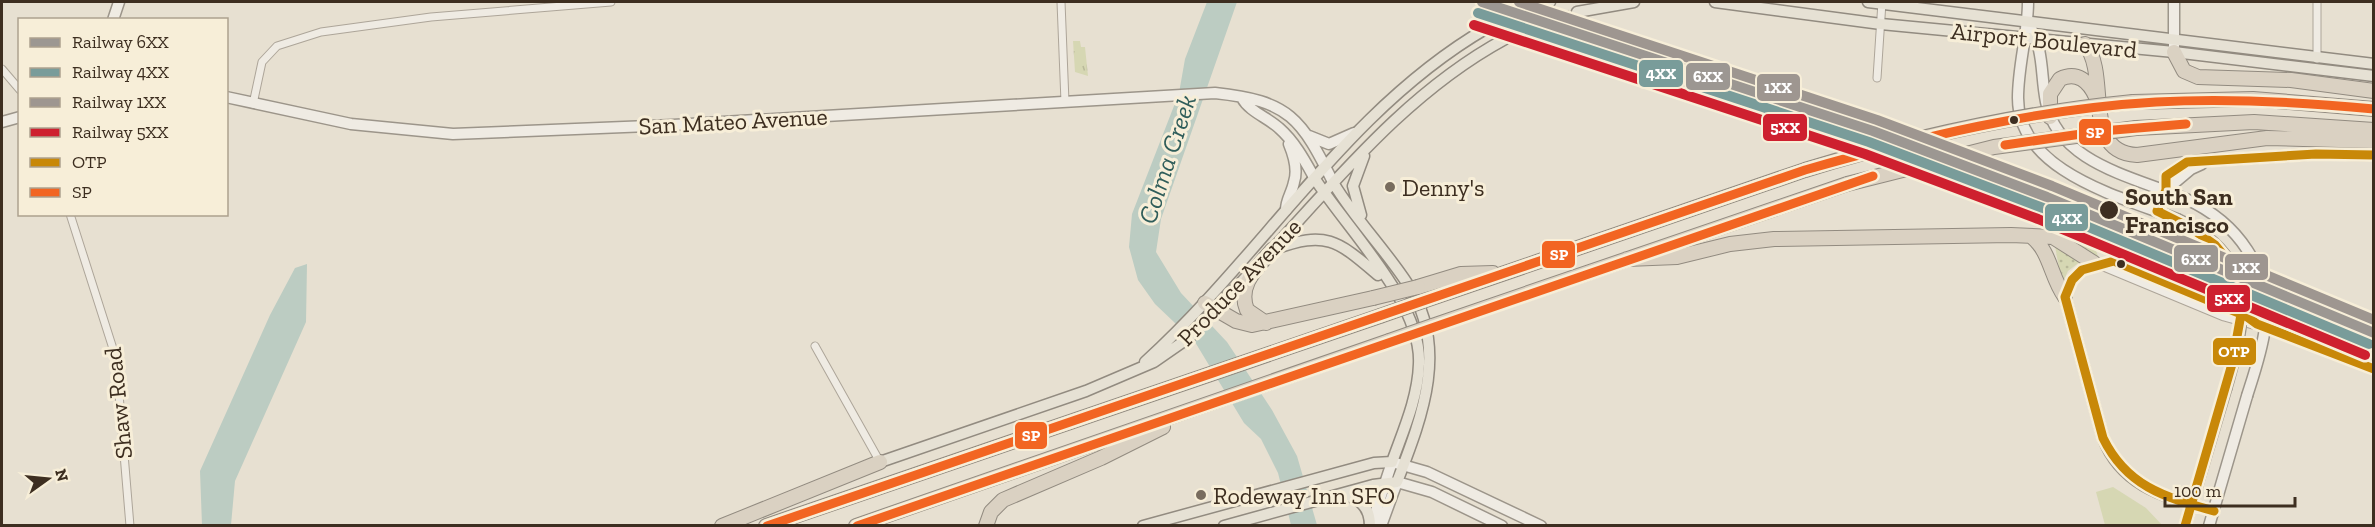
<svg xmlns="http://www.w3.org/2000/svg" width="2375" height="527" font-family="'Zilla Slab',serif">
<defs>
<pattern id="grass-tufts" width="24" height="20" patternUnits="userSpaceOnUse" patternTransform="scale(1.5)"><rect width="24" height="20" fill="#d6d7b3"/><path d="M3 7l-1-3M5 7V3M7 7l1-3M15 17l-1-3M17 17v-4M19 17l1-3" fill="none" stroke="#b9b99a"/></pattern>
<pattern id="garden-dots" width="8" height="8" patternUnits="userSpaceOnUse" patternTransform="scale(1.5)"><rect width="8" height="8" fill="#d6d7b3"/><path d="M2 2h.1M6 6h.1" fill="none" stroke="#b9b99a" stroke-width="1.8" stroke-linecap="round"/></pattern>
</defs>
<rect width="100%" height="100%" fill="#e7e0d1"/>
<!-- grass -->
<path fill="url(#grass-tufts)" d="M 1073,41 L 1080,41 L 1081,47 L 1085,47 L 1088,76 L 1075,72 Z"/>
<!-- park -->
<path fill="#d6d7b3" d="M 2113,487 L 2146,508 L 2162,525 L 2105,525 L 2096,492 Z"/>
<!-- garden -->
<path fill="url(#garden-dots)" d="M 2063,235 L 2095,248 L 2098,256 L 2095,259 Z
M 2055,246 L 2081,261 L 2068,271 L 2062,284 Z"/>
<!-- water -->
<path fill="#bcccc2" d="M 1207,2 L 1237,2 L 1161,219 L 1156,252 L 1181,293 L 1227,342 L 1272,410 L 1297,456 L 1317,525 L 1291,525 L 1278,473 L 1261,439 L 1244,423 L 1195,342 L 1155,304 L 1138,280 L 1129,247 L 1132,214 L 1179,93 L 1185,59 Z
M 307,264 L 306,322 L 235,481 L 231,525 L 202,525 L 200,471 L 270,315 L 295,268 Z"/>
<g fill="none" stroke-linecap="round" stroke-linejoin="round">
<!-- primary-tunnel -->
<path stroke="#c5bcae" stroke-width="10" stroke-dasharray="10 5" stroke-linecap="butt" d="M 1487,28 L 1548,2
M 1505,39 L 1577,12"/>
<defs>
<path id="street" d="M 1061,2 L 1065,102
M 2317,59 L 2317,2
M 2,69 L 20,90
M 1877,78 L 1882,2
M 253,104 L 262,62 L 277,46 L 321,32 L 431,17 L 611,2
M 70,214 L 116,358 L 130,526
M 2094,263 L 2224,317 L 2296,337 L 2374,369
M 2066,295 C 2073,269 2089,263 2114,261 L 2246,316 L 2257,324
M 815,346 L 880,462"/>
<path id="secondary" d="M 2028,2 C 2028,34 2018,65 2018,98 C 2018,172 2122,197 2177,219
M 113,20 L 119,2
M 2028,23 C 2045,51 2040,72 2046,102 C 2058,164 2136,177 2186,199
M 2174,46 L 2174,2
M 226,97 L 351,124 L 453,134 L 673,125 L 1215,93 C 1290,101 1301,118 1334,184
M 1242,98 C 1250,112 1267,117 1279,128 C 1295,142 1305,161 1315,179
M 2,122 L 20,117
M 1309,136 L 1329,144 L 1354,133
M 2166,190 L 2191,169 L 2202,164
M 1286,210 C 1286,199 1292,193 1294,182 C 1298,170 1294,156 1289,144
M 2157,211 L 2166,190 L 2166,176 L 2187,162 L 2316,154 L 2374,155
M 2065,297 L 2103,438 C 2122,488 2167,497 2214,511
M 1371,526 L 1392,462 L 1427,472 L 1541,526
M 1381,526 L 1397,482 L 1432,492 L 1502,526
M 2185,526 L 2226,389
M 2209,526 L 2247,396"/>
<path id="primary" d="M 1548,2 L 1550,2
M 1715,2 L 1881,24 L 2174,52 L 2374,76
M 1868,2 L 2374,64
M 1577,12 L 1634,2
M 1361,215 L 1353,186 L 1364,156
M 1275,249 C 1327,230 1338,241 1378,275
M 1267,255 C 1340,176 1409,91 1505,39
M 1145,362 C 1263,255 1347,109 1487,28
M 880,462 L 1086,391 L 1154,362 L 1190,337 L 1248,275
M 1344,495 C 1361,498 1370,508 1370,526
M 1143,526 L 1374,463 L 1392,462 C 1403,431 1418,398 1419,364 C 1422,303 1348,230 1315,179
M 1224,526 L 1373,485 L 1397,482 C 1422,417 1450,347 1407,283 C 1384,248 1355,219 1334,184"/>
<path id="highway" d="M 2085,44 C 2111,76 2080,152 2137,155 L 2267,138 L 2374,141
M 2174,52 L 2184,71 L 2198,77 L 2291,80 L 2374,91
M 2133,102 L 2253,99 L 2374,109
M 2050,117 L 2050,94 L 2060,79 C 2077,71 2089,81 2096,97
M 2136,128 L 2254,122 L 2374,130
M 2031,236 C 2051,252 2050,276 2065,297
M 1627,259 L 1677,257 L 1730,244 L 1774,239 L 2011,235 L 2053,237 L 2094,263
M 1418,287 L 1461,274 L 1493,273
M 1423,301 L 1805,170
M 1205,303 L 1236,321 L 1252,325 L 1373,298
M 1266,323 L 1247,310 C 1237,285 1257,268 1272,250
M 1432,326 L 1847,184
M 722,526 L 880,462
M 766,526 L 1380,316
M 856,526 L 1389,341
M 986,526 L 991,512 L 1003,500 L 1101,458 L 1163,427"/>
</defs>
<!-- street casing -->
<use href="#street" stroke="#ada599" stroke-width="9"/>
<!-- secondary casing -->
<use href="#secondary" stroke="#9c958a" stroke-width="13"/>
<!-- primary casing -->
<use href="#primary" stroke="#928b80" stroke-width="13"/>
<!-- highway casing -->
<use href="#highway" stroke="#928b80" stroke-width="16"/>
<!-- street -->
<use href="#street" stroke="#efebe3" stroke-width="7"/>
<!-- secondary -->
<use href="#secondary" stroke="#efebe3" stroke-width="10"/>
<!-- primary -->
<use href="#primary" stroke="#e6e1d4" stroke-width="10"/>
<!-- highway -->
<use href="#highway" stroke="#dad1c2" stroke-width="14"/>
<defs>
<path id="secondary-bridge" d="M 2186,199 C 2237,222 2272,269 2265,328 C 2262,351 2254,374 2247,396
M 2177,219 C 2260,258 2247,316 2226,389"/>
<path id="highway-bridge" d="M 1805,170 C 1913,137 2021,113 2133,102
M 1847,184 L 1994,147 L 2136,128
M 1373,298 L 1418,287
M 1380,316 L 1423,301
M 1389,341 L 1432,326"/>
</defs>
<!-- secondary-bridge casing -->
<use href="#secondary-bridge" stroke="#9c958a" stroke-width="13" stroke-linecap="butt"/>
<!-- highway-bridge casing -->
<use href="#highway-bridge" stroke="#928b80" stroke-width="16" stroke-linecap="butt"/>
<!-- secondary-bridge -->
<use href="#secondary-bridge" stroke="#efebe3" stroke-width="10"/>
<!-- highway-bridge -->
<use href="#highway-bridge" stroke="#dad1c2" stroke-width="14"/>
<defs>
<path id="bus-1" d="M 2157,211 L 2191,228 L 2215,245 L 2231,264 L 2239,285 L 2242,309 L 2232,364 L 2185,526
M 2157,211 L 2166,190 L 2166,176 L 2187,162 L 2316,154 L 2374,155
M 2214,511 C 2165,497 2127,487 2103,438 L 2065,297 L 2072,280 L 2082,270 L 2114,261 L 2246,316 L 2257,324 L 2374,369"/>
<path id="bus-2" d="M 2005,145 L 2102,131 L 2186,124
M 767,526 L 1805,170 C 1920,137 2036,109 2156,102 C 2229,98 2301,102 2374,109
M 857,526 L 1873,176"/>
</defs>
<!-- bus-1 casing -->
<use href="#bus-1" stroke="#f7eed8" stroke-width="14"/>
<!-- bus-2 casing -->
<use href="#bus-2" stroke="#f7eed8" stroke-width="14"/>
<!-- bus-1 -->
<use href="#bus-1" stroke="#c88808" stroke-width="9"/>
<!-- bus-2 -->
<use href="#bus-2" stroke="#f26522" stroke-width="9"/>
<defs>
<path id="rail-1" d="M 1482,2 L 1873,131 L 2047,197 L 2374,333"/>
<path id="rail-2" d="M 1478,13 L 1869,142 L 2043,208 L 2369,344"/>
<path id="rail-3" d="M 1519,2 L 1877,120 L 2052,186 L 2374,320"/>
<path id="rail-4" d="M 1474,25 L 1865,154 L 2038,219 L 2365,355"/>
</defs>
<!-- rail-1 casing -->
<use href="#rail-1" stroke="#f7eed8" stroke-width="15"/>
<!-- rail-2 casing -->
<use href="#rail-2" stroke="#f7eed8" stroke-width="15"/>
<!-- rail-3 casing -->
<use href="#rail-3" stroke="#f7eed8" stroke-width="15"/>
<!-- rail-4 casing -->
<use href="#rail-4" stroke="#f7eed8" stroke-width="15"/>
<!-- rail-1 -->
<use href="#rail-1" stroke="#9c9792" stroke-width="10"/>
<!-- rail-2 -->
<use href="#rail-2" stroke="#799c9a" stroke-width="10"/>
<!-- rail-3 -->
<use href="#rail-3" stroke="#9e9690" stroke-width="10"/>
<!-- rail-4 -->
<use href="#rail-4" stroke="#ce202f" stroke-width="10"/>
</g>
<!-- markers -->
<g fill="#3d2e20" stroke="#f7eed8" stroke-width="2">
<circle cx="2014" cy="120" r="5"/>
<circle cx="2109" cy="210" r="10"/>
<circle cx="2121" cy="264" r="5"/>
</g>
<g fill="#786c5e" stroke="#f7eed8" stroke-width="2">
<circle cx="1390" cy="187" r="6"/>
<circle cx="1201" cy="495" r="6"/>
</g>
<g text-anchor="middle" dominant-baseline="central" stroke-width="6" stroke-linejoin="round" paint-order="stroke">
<!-- street labels -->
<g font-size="24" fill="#3d2e20" stroke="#f7eed8">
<text transform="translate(2044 40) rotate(6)">Airport Boulevard</text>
<text transform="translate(733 121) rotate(-3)">San Mateo Avenue</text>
<text transform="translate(1239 282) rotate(-46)">Produce Avenue</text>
<text transform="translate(118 403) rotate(-96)">Shaw Road</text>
</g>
<!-- poi labels -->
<g font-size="24" fill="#3d2e20" stroke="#f7eed8" text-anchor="start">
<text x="1402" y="187">Denny's</text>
<text x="1213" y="495">Rodeway Inn SFO</text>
</g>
<!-- stop labels -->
<g font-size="24" font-weight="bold" fill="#3d2e20" stroke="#f7eed8" text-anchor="start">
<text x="2125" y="196">South San<tspan x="2125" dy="28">Francisco</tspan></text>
</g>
<!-- water labels -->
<g font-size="26" font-style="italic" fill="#2f5d5a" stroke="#f7eed8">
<text transform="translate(1167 159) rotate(-72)">Colma Creek</text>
</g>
</g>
<g stroke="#f7eed8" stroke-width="2">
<rect x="1638" y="59" width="46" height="29" rx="6" fill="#799c9a"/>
<rect x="1685" y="62" width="46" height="29" rx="6" fill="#9c9792"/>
<rect x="1756" y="73" width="45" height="29" rx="6" fill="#9e9690"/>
<rect x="1762" y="113" width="46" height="29" rx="6" fill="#ce202f"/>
<rect x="2078" y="118" width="34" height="28" rx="6" fill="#f26522"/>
<rect x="2044" y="203" width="45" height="29" rx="6" fill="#799c9a"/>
<rect x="1541" y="240" width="35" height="29" rx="6" fill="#f26522"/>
<rect x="2173" y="244" width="46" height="29" rx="6" fill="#9c9792"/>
<rect x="2224" y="253" width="45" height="28" rx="6" fill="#9e9690"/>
<rect x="2206" y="284" width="45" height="29" rx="6" fill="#ce202f"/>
<rect x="2212" y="337" width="45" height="29" rx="6" fill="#c88808"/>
<rect x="1014" y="421" width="34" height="29" rx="6" fill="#f26522"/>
</g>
<g font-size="16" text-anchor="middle" font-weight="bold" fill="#fff">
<text x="1661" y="79">4XX</text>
<text x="1708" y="82">6XX</text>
<text x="1778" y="93">1XX</text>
<text x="1785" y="133">5XX</text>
<text x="2095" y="138">SP</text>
<text x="2067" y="224">4XX</text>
<text x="1559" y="260">SP</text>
<text x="2196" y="265">6XX</text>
<text x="2246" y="273">1XX</text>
<text x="2229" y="304">5XX</text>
<text x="2234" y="357">OTP</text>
<text x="1031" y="441">SP</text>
</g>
<!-- border -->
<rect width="2375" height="527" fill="none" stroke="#3d2e20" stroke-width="6"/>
<!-- legend -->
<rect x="18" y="18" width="210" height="198" fill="#f7eed8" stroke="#ada18e" stroke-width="1.5"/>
<rect x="30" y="38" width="30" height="9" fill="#9c9792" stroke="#ada18e" stroke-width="1.5"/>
<text x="72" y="48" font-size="18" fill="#3d2e20">Railway 6XX</text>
<rect x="30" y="68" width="30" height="9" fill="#799c9a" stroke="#ada18e" stroke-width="1.5"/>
<text x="72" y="78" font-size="18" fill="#3d2e20">Railway 4XX</text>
<rect x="30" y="98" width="30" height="9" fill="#9e9690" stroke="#ada18e" stroke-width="1.5"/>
<text x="72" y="108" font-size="18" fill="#3d2e20">Railway 1XX</text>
<rect x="30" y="128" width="30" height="9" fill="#ce202f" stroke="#ada18e" stroke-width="1.5"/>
<text x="72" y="138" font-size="18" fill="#3d2e20">Railway 5XX</text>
<rect x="30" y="158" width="30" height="9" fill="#c88808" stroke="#ada18e" stroke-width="1.5"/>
<text x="72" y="168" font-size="18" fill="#3d2e20">OTP</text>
<rect x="30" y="188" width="30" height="9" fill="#f26522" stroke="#ada18e" stroke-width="1.5"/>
<text x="72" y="198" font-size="18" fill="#3d2e20">SP</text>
<!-- north arrow -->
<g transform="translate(48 479) rotate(75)" stroke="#f7eed8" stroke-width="4.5" paint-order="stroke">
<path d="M0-4.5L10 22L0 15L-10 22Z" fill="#3d2e20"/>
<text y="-9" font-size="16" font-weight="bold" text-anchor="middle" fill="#3d2e20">N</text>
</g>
<!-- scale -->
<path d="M2165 497v9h130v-9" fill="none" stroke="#3d2e20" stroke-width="3"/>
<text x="2174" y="497" font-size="18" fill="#3d2e20" stroke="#f7eed8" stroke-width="4.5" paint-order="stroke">100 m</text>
</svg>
